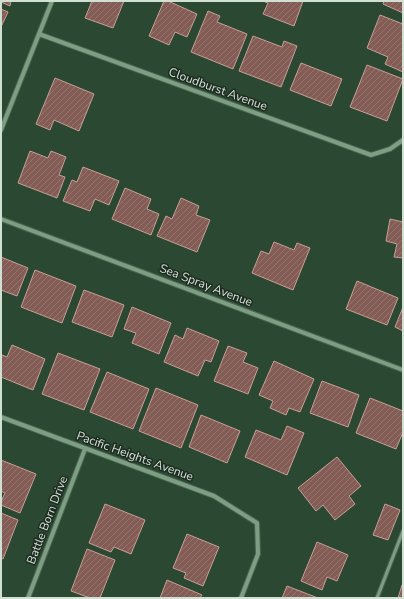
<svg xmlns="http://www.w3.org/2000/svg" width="404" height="599" font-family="'Nunito Sans',sans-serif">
<defs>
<pattern id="building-hatch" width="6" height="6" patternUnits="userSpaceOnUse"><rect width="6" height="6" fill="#835c55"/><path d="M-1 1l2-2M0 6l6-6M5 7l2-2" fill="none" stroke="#94736d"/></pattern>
</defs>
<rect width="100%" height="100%" fill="#2b4932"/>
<!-- building -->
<path fill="url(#building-hatch)" stroke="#ca9e96" d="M 1,1 L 11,1 L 10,6 L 1,2 Z
M 92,1 L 124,1 L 113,28 L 85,18 Z
M 164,1 L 168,1 L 197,14 L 187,37 L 175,32 L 169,45 L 149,36 Z
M 263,1 L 303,1 L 294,26 L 263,14 L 268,3 Z
M 384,1 L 403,1 L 403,13 L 383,4 Z
M 1,9 L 8,12 L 1,27 Z
M 208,11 L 220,16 L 217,22 L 247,34 L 233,69 L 191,52 Z
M 380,15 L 403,24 L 403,72 L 385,64 L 388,57 L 367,48 Z
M 253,36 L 282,47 L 284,41 L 297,46 L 281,87 L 239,71 Z
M 301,63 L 342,79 L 331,106 L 290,90 Z
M 367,65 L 403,79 L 387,121 L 350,107 Z
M 55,78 L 94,94 L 79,131 L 54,120 L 50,130 L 36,124 Z
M 30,151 L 48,158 L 51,151 L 66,157 L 59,175 L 65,177 L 57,198 L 18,183 Z
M 83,167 L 119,181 L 109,205 L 95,199 L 90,211 L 63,201 L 72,180 L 77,182 Z
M 125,188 L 151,199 L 147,209 L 159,214 L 151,235 L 112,219 Z
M 181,198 L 199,206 L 196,215 L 210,220 L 197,252 L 157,236 L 166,216 L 172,219 Z
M 390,219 L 403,222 L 403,258 L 394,257 L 397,244 L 386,241 Z
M 274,242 L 294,250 L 297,243 L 310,248 L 293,290 L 252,273 L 261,251 L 269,254 Z
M 1,257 L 28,268 L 17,296 L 1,290 Z
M 35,270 L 76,286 L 62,323 L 21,307 Z
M 357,281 L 398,298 L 387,325 L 346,309 Z
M 84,290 L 124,305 L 112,337 L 72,322 Z
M 132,307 L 171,323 L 159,354 L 132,343 L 136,333 L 124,329 Z
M 403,307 L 403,331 L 395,327 Z
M 187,328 L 219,341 L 211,362 L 205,360 L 198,376 L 164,362 L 175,335 L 183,339 Z
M 12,345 L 45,359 L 33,390 L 1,377 L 1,357 L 2,355 L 7,357 Z
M 228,346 L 247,353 L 243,362 L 258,368 L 248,394 L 214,381 Z
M 58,353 L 100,369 L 84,410 L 42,394 Z
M 274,361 L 314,379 L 300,412 L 289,408 L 286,415 L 270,408 L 273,401 L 259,395 Z
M 107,372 L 149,389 L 133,429 L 90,412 Z
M 322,381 L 359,395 L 348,427 L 310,413 Z
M 156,388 L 198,405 L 181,448 L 139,431 Z
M 370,398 L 403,411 L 403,432 L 396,449 L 356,433 Z
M 201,415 L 240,431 L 227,463 L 189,447 Z
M 287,426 L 304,433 L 287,475 L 245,457 L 256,430 L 281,440 Z
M 337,457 L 361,486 L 349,496 L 355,504 L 335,520 L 323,505 L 316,511 L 298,488 Z
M 1,460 L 36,474 L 20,513 L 1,505 L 1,502 L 5,493 L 1,491 Z
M 105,504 L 145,520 L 131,554 L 114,547 L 111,552 L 89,543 Z
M 385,504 L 400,510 L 388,540 L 373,535 Z
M 1,513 L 18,520 L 3,559 L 1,558 Z
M 187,534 L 219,547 L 203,586 L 184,578 L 186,573 L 173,568 Z
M 317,542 L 348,555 L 337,581 L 327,577 L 322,590 L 301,581 Z
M 87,549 L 115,560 L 100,598 L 90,598 L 71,591 Z
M 167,580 L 202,595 L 200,598 L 160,598 Z
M 402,585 L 403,598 L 398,598 Z
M 287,586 L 318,598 L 282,598 Z"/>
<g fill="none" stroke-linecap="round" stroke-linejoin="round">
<defs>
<path id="service" d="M 377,598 L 403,531"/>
<path id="minor" d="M 39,34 L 371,155 L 390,149 L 403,140
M 1,130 L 52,1
M 1,219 L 403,370
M 1,417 L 214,496 L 257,523 L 258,554 L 241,598
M 28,598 L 85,449"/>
</defs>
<!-- service casing -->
<use href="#service" stroke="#4a6451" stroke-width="5"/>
<!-- minor casing -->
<use href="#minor" stroke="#4a6451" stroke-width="6"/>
<!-- service -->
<use href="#service" stroke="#7d9e83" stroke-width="3"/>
<!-- minor -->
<use href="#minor" stroke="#7d9e83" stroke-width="4"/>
</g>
<g text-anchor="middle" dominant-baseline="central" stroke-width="3" stroke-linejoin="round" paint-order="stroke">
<!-- street labels -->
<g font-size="12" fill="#d0e1d3" stroke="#1e2b21">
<text transform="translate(218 89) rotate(20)">Cloudburst Avenue</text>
<text transform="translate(206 285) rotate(21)">Sea Spray Avenue</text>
<text transform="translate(135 456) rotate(20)">Pacific Heights Avenue</text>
<text transform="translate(47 520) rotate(-69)">Battle Born Drive</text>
</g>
</g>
<!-- border -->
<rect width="404" height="599" fill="none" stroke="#d0e1d3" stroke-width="4"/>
</svg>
